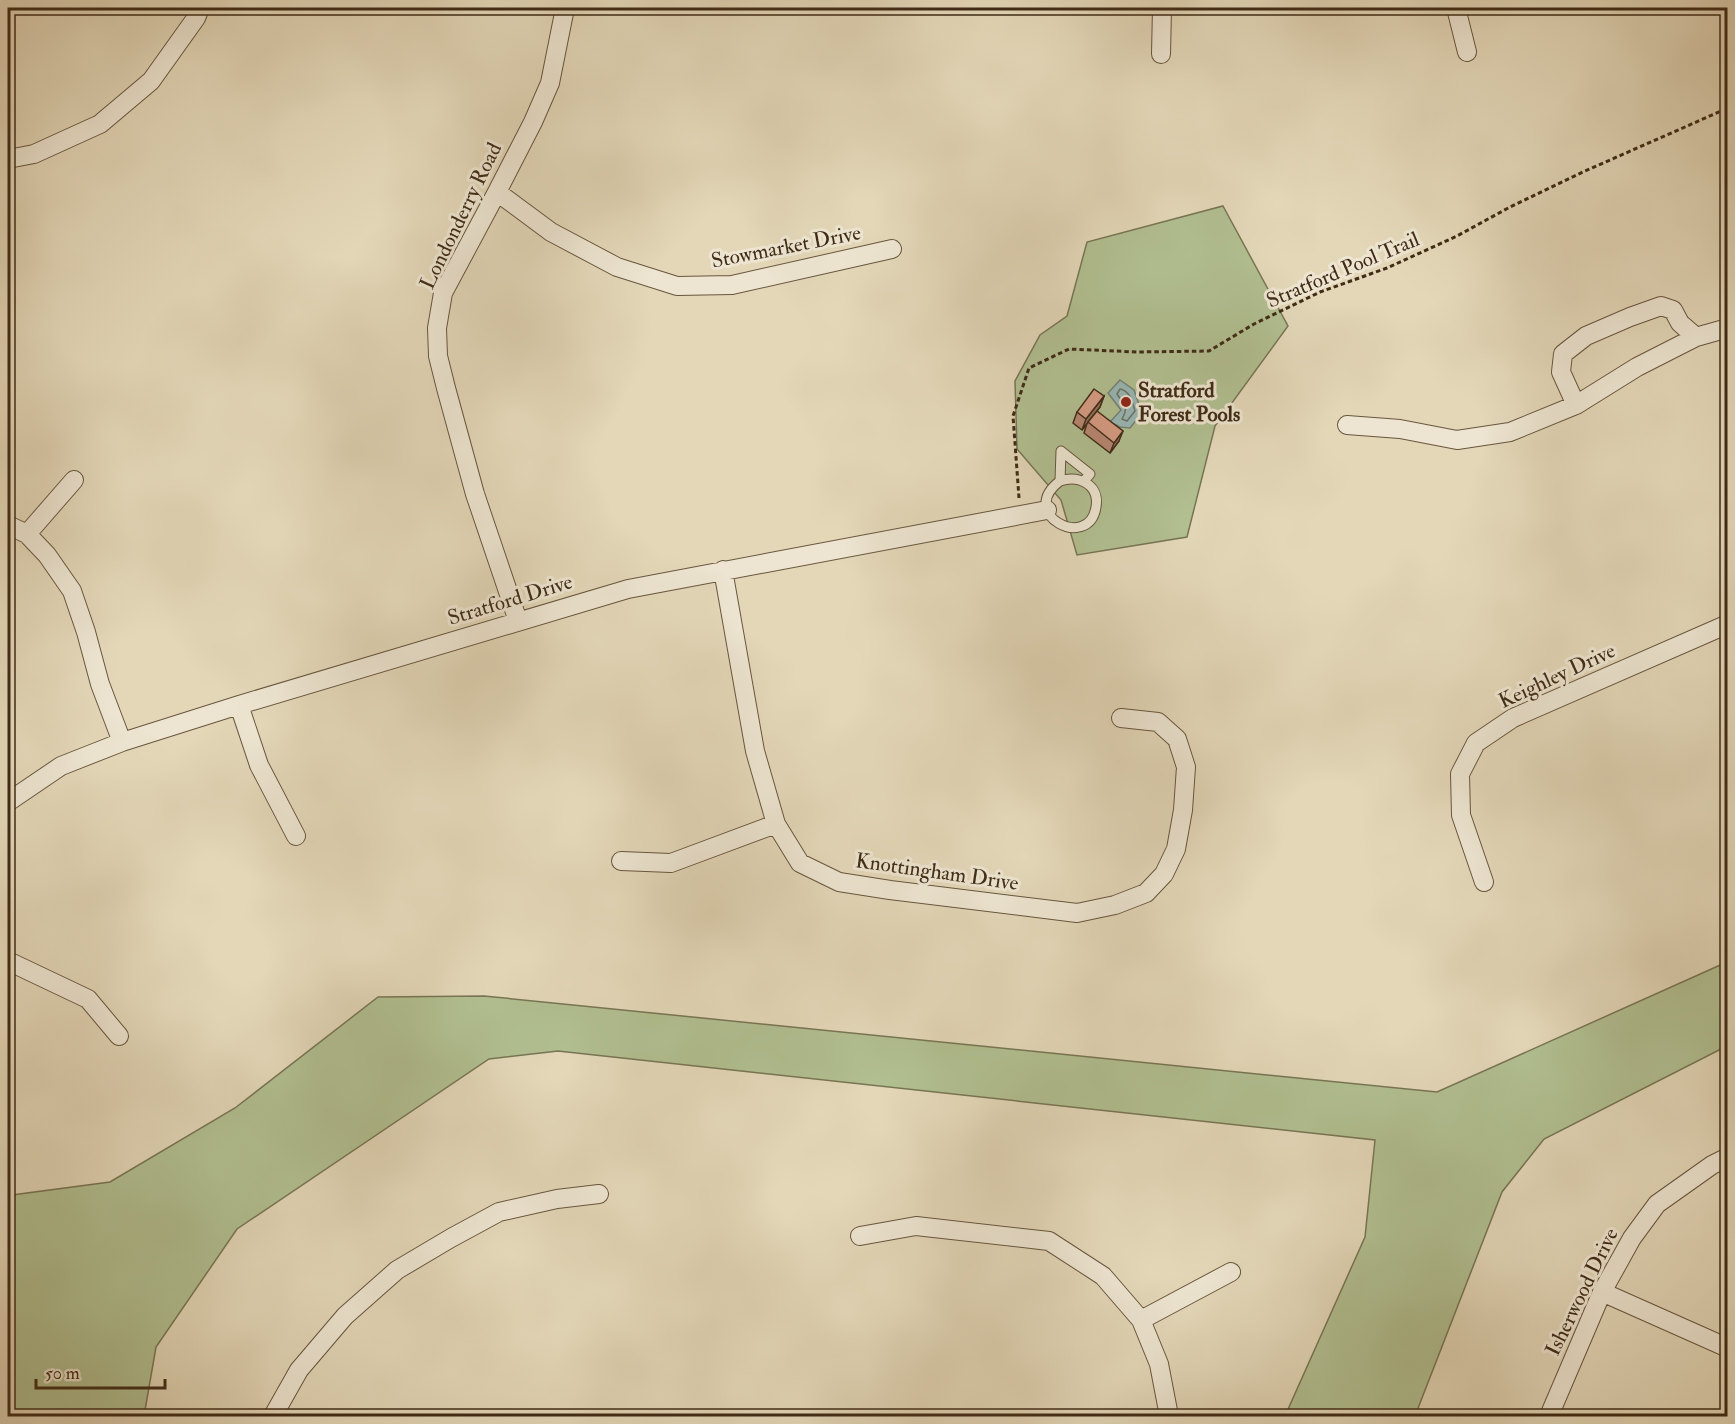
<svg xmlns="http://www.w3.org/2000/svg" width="1735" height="1424" font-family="'IM FELL Double Pica',serif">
<rect width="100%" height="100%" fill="#e3d7b8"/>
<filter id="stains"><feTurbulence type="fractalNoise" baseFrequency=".00333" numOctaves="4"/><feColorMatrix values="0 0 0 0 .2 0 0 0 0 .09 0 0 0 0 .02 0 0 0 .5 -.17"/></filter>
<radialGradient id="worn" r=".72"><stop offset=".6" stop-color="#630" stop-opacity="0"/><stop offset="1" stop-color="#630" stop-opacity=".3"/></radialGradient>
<!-- green -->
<path fill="#b1bf91" stroke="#787554" stroke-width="1.5" d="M 1223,206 L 1288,326 L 1215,426 L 1187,537 L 1077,555 L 1061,500 L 1017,449 L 1015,381 L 1040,335 L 1067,316 L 1087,242 Z
M 1727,962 L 1727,1046 L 1544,1139 L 1502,1192 L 1415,1416 L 1285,1416 L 1365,1237 L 1375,1140 L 558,1051 L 489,1059 L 237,1229 L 156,1347 L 144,1416 L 8,1416 L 8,1203 L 12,1195 L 110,1182 L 235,1108 L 378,997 L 484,996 L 1437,1092 Z"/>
<!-- water -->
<path fill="#97b8b6" stroke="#748076" stroke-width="1.5" d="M 1120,380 L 1134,390 L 1142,413 L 1130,428 L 1120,427 L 1110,422 L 1121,410 L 1108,393 Z"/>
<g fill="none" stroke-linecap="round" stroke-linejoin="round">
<!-- shore -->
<path stroke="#6b7266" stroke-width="1.5" d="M 1120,389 C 1130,391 1132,401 1135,411 L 1127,421 L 1122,419 C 1129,406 1124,405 1117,394 Z"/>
<defs>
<path id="lane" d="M 1060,481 C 1078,475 1100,484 1096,507 C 1089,552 1016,514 1060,481 L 1061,451 L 1090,474 L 1084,481"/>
<path id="street" d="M 1456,8 L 1467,52
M 1161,54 L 1162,8
M 8,159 L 34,154 L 100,124 L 151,81 L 196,18 L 200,8
M 497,192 L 551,232 L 617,267 L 677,286 L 732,285 L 892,249
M 1576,405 L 1561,372 L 1563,354 L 1586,336 L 1630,317 L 1661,306 L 1673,310 L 1680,323 L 1696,337
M 1347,425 L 1400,429 L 1457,440 L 1510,432 L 1576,405 L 1637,367 L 1696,337 L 1728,328
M 8,525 L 27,534 L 47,555 L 72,591 L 86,632 L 100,684 L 122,742
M 27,534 L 74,480
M 723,570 L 755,751 L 776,824 L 800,863 L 839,882 L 890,890 L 1077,913 L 1115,905 L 1146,893 L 1164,874 L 1176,849 L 1183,810 L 1186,767 L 1177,739 L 1158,722 L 1121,718
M 518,621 L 475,494 L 446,388 L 438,356 L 437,328 L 443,293 L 497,192 L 533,122 L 550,83 L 565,8
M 239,705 L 259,765 L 296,836
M 8,802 L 61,766 L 122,742 L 239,705 L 628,589 L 1047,510
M 621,861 L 671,863 L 776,824
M 1484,882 L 1461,815 L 1460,774 L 1476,743 L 1513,718 L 1728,624
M 8,961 L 88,999 L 119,1036
M 860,1236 L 916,1226 L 1049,1241 L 1103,1276 L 1141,1320 L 1159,1364 L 1169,1416
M 1602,1292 L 1728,1348
M 1141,1320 L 1231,1272
M 273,1416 L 299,1370 L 345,1316 L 397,1270 L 451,1238 L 499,1212 L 557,1199 L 599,1194
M 1549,1416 L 1602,1292 L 1632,1238 L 1657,1204 L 1712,1165 L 1728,1157"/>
</defs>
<!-- lane casing -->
<use href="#lane" stroke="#68563e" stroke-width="11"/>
<!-- street casing -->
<use href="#street" stroke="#68563e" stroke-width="20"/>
<!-- path -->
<path stroke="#3f2b16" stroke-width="3" stroke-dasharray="4.5 3" stroke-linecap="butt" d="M 1019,498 L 1013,416 L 1029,368 L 1069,349 L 1137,352 L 1209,351 L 1254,324 L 1320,292 L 1387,268 L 1457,236 L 1510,207 L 1585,171 L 1728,108"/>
<!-- lane -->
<use href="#lane" stroke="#ede5d1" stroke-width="9"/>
<!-- street -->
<use href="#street" stroke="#ede5d1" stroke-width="18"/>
</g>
<!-- wall -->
<path fill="#b88672" stroke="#3f2b16" stroke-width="1.5" d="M 1104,396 L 1100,407 L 1097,411 L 1119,441 L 1110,453 L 1084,433 L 1087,423 L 1082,430 L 1073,423 L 1077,412 Z"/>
<!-- shaded-wall -->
<path fill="#966d5c" stroke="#3f2b16" stroke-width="1.5" d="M 1104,396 L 1100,407 L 1082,430 L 1086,419 Z
M 1123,431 L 1119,441 L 1110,453 L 1114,443 Z"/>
<!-- building -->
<path fill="#d69c84" stroke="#3f2b16" stroke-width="1.5" d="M 1094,389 L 1104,396 L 1086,419 L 1077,412 Z
M 1097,411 L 1123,431 L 1114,443 L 1088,422 Z"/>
<!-- markers -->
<circle fill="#8f2418" stroke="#ede5d1" stroke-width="2" cx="1126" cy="402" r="6"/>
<g text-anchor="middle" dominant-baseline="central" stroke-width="6" stroke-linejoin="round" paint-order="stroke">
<!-- street labels -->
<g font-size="21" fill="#3f2b16" stroke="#ede5d1">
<text transform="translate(461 216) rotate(-64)">Londonderry Road</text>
<text transform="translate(786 247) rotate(-11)">Stowmarket Drive</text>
<text transform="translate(1343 270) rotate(-23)">Stratford Pool Trail</text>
<text transform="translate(510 600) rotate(-17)">Stratford Drive</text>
<text transform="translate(1557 676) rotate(-25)">Keighley Drive</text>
<text transform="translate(937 872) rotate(8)">Knottingham Drive</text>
<text transform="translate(1582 1292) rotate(-64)">Isherwood Drive</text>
</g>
<!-- poi labels -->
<g font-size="21" font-weight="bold" fill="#3f2b16" stroke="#ede5d1" text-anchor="start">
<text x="1138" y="390">Stratford<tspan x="1138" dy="24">Forest Pools</tspan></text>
</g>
</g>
<!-- margin -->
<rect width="1735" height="1424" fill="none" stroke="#e3d7b8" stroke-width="30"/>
<rect x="9" y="9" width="1717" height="1406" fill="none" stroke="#3f2b16" stroke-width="3"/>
<rect x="15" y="15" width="1705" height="1394" fill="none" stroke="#3f2b16" stroke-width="1.5"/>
<!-- scale -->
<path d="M36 1379v9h129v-9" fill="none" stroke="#3f2b16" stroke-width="3"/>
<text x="45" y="1379" font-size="18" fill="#3f2b16" stroke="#ede5d1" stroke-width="4.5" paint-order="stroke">50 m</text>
<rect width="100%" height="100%" filter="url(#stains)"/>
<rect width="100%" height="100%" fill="url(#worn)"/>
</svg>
